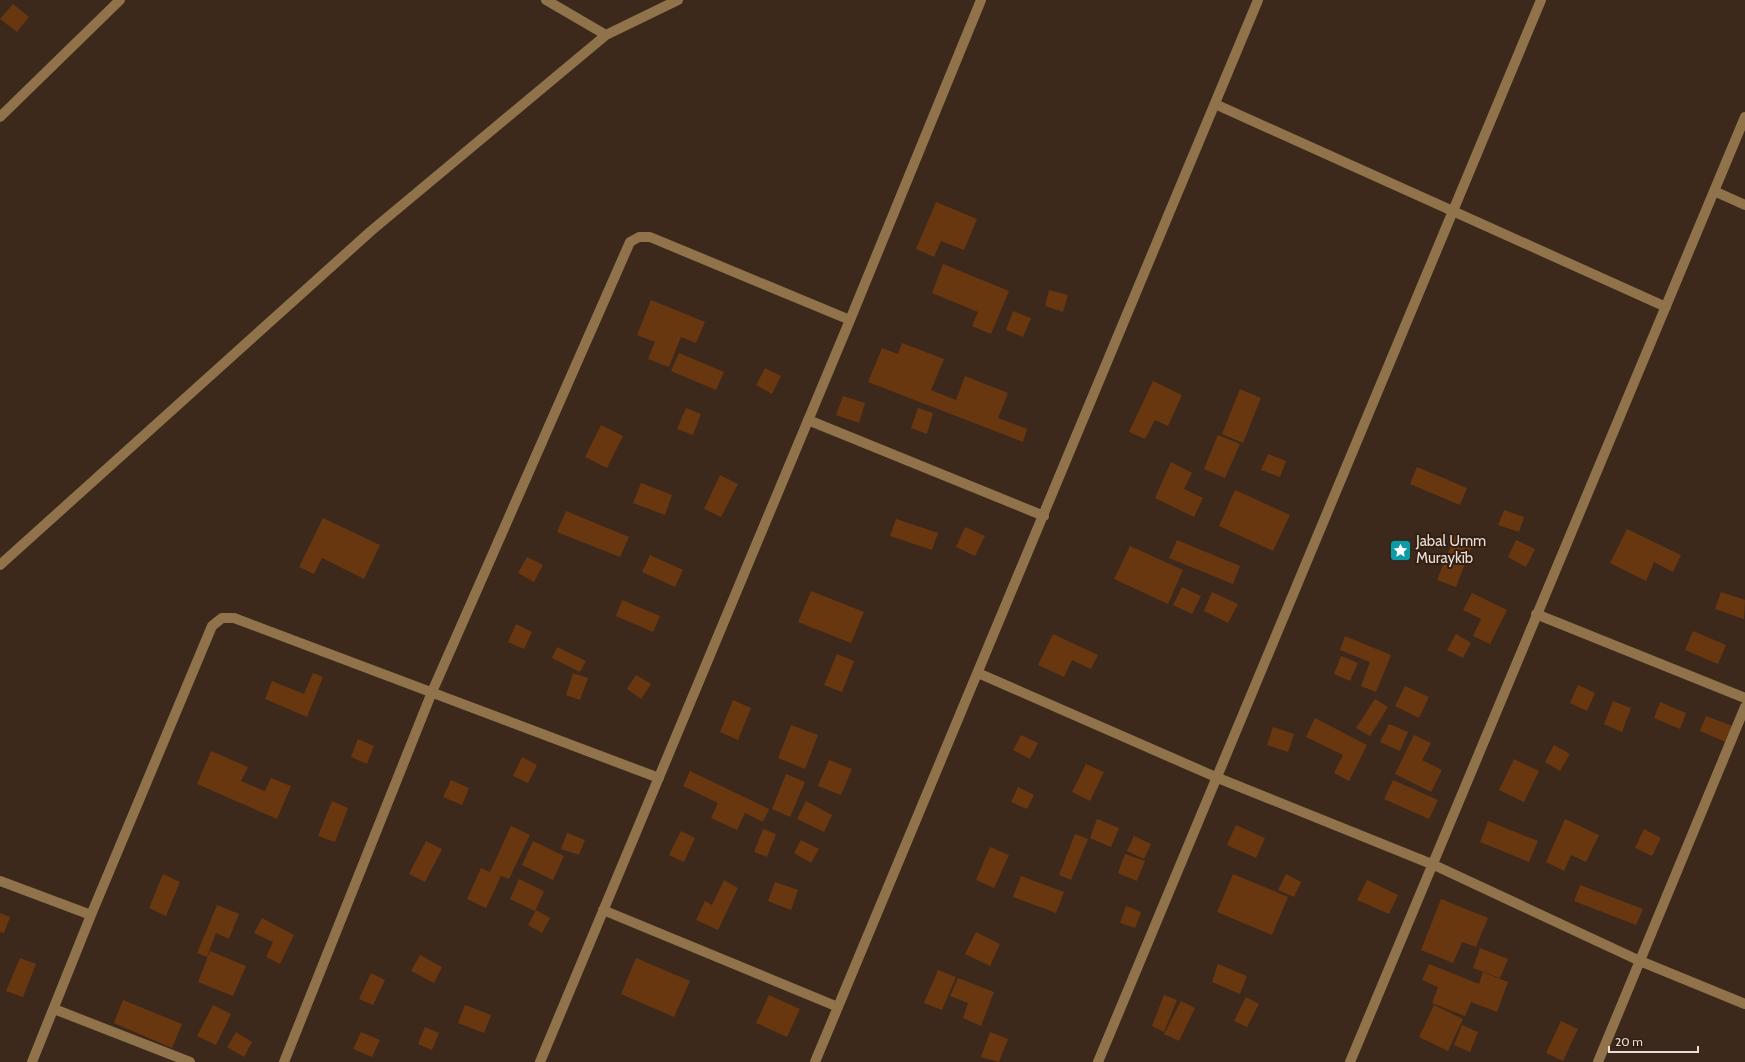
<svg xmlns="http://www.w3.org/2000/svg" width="1745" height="1062" font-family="Cabin,sans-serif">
<rect width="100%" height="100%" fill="#3d291c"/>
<!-- building -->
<path fill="#68360f" d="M 13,4 L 29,17 L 17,32 L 0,19 Z
M 936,202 L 977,219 L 964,250 L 941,241 L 934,257 L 916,249 Z
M 943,264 L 1009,291 L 991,334 L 972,326 L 978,312 L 932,293 Z
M 1049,290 L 1068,295 L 1063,312 L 1045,306 Z
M 651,300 L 705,322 L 696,343 L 681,337 L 669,367 L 648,359 L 655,342 L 637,335 Z
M 1013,311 L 1031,318 L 1023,337 L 1006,330 Z
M 902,343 L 944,359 L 931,390 L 956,400 L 965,376 L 1008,393 L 998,418 L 1027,429 L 1023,442 L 868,382 L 882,348 L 898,354 Z
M 679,353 L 724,372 L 716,390 L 671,371 Z
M 765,368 L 781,376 L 772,394 L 756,385 Z
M 1153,381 L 1182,395 L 1168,426 L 1155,420 L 1145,439 L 1129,432 Z
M 1240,389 L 1261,398 L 1243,443 L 1222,434 Z
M 843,396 L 865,403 L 859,423 L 836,415 Z
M 686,408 L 701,414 L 693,435 L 677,429 Z
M 918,408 L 933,413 L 927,434 L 911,428 Z
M 601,425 L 623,436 L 607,468 L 585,457 Z
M 1218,435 L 1240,444 L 1225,478 L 1204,469 Z
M 1268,454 L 1286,461 L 1280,477 L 1261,470 Z
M 1171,462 L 1192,473 L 1184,489 L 1203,498 L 1194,517 L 1155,498 Z
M 1417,467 L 1467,488 L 1460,505 L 1410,484 Z
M 720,475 L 738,484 L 721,517 L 704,509 Z
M 641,483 L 672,495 L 665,515 L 633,503 Z
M 1235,490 L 1290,515 L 1273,551 L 1219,526 Z
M 1504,510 L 1524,517 L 1519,532 L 1498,525 Z
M 566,511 L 629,537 L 620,557 L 557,532 Z
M 323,518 L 380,545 L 364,579 L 322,558 L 314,574 L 299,567 Z
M 896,519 L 938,533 L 932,550 L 890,536 Z
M 965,527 L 985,536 L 975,556 L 956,547 Z
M 1627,529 L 1681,555 L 1673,572 L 1654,562 L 1646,581 L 1610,563 Z
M 1455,536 L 1473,543 L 1456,587 L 1437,580 Z
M 1177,540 L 1240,566 L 1233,584 L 1169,558 Z
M 1516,540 L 1535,549 L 1526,567 L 1508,557 Z
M 1130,546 L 1183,570 L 1168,604 L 1114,579 Z
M 650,555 L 683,570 L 675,587 L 642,572 Z
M 527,557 L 543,565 L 534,582 L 518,573 Z
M 1182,587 L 1201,596 L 1192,614 L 1173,605 Z
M 811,591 L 864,612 L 851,643 L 798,622 Z
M 1212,592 L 1238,604 L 1228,623 L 1204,611 Z
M 1721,592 L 1745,600 L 1744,619 L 1715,609 Z
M 1472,593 L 1507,610 L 1490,644 L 1473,636 L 1481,619 L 1463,610 Z
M 622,600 L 660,616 L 653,632 L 616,616 Z
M 516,624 L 532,632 L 524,649 L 508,642 Z
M 1693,631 L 1726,645 L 1718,664 L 1685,650 Z
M 1053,634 L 1098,655 L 1091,669 L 1072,660 L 1064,677 L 1038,665 Z
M 1456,634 L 1471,643 L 1463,658 L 1447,650 Z
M 1345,636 L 1391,655 L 1376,692 L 1361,686 L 1370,662 L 1340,650 Z
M 557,647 L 586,661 L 580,672 L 552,658 Z
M 837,654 L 854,661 L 842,692 L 824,685 Z
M 1341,656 L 1358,663 L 1350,681 L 1334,674 Z
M 313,673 L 323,677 L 307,717 L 265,699 L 272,681 L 304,694 Z
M 573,673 L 588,678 L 580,700 L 566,695 Z
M 636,675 L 651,684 L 641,699 L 627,689 Z
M 1578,685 L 1595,693 L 1587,711 L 1570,703 Z
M 1405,686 L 1429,697 L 1419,718 L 1395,706 Z
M 1375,699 L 1388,707 L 1370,736 L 1356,728 Z
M 733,700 L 751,708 L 738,740 L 720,732 Z
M 1613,701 L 1631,708 L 1622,732 L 1604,724 Z
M 1660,702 L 1686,713 L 1680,729 L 1654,718 Z
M 1706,716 L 1735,727 L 1728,743 L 1700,731 Z
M 1315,718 L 1367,745 L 1349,781 L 1334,773 L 1343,755 L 1306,737 Z
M 1389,724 L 1408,732 L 1400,751 L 1380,742 Z
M 791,725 L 818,735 L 805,769 L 778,758 Z
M 1273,727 L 1294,734 L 1288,752 L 1267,745 Z
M 1021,735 L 1038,743 L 1030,759 L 1013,750 Z
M 1414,735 L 1431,743 L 1422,760 L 1442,770 L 1431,792 L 1395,774 Z
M 358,739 L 374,746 L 367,764 L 351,757 Z
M 1554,745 L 1570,754 L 1560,771 L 1545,762 Z
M 211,751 L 248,767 L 241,781 L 265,791 L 271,778 L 291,786 L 277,819 L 197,784 Z
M 522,757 L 537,765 L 528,783 L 513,776 Z
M 1514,759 L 1539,771 L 1524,802 L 1499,790 Z
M 829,760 L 852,769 L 841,795 L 818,786 Z
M 1086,764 L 1104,772 L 1090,801 L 1072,792 Z
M 690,771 L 769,809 L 763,822 L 745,813 L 737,830 L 711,818 L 718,803 L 683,786 Z
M 786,774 L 805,782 L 790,817 L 772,809 Z
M 451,780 L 469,788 L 462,805 L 443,797 Z
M 1393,780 L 1438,800 L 1429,819 L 1384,799 Z
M 1018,787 L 1034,795 L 1027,809 L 1011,802 Z
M 332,801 L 348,808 L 335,842 L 318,836 Z
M 806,801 L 832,815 L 824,832 L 797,819 Z
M 1097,819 L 1119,828 L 1111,847 L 1090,838 Z
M 1565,819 L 1599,835 L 1586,862 L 1571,855 L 1564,871 L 1546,862 Z
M 1488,821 L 1538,841 L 1529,862 L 1480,842 Z
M 1236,825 L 1265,838 L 1256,858 L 1227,845 Z
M 511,826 L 530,835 L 509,879 L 501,876 L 486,908 L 467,899 L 481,868 L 490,872 Z
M 763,829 L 776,834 L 767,857 L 754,852 Z
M 1644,829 L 1661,838 L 1652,856 L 1635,848 Z
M 681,831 L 695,838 L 684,862 L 669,855 Z
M 567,833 L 585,840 L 579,855 L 561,849 Z
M 1075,834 L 1088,839 L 1071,880 L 1059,875 Z
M 1134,836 L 1151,844 L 1144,859 L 1127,851 Z
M 801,840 L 819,849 L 811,863 L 794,853 Z
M 426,841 L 442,849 L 425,882 L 409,874 Z
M 533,841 L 564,856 L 553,880 L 522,865 Z
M 990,847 L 1009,855 L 994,888 L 976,880 Z
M 1125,854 L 1145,861 L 1137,881 L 1118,873 Z
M 163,874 L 180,882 L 166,916 L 149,908 Z
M 1233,874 L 1288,897 L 1272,935 L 1217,912 Z
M 1286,874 L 1301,882 L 1294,897 L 1278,890 Z
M 1021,876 L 1064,892 L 1056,913 L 1013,897 Z
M 519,879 L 544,891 L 535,911 L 510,899 Z
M 724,880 L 738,888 L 718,930 L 696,920 L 705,901 L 712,905 Z
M 1367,880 L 1398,895 L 1389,914 L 1357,900 Z
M 775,882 L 798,890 L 791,910 L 768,901 Z
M 1580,885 L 1643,909 L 1636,925 L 1574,901 Z
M 1441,899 L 1488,918 L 1476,947 L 1462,942 L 1453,963 L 1421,950 Z
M 217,905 L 239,914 L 229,939 L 216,933 L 207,957 L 197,953 Z
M 1126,906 L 1141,912 L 1135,928 L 1120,923 Z
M 536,910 L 550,918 L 542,933 L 528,925 Z
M 0,913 L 10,917 L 4,933 L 0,932 Z
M 262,918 L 294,935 L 280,964 L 266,957 L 273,942 L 254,933 Z
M 976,932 L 1000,944 L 990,966 L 965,954 Z
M 1480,948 L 1508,959 L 1500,978 L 1473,968 Z
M 210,951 L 246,966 L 233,996 L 198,982 Z
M 420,955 L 442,967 L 434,983 L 411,971 Z
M 20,958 L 36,964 L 23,997 L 6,991 Z
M 636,958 L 690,981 L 674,1017 L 621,994 Z
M 1218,964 L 1247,976 L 1240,994 L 1212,982 Z
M 1429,964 L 1479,984 L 1483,972 L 1508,982 L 1497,1012 L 1471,1002 L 1465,1016 L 1432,1003 L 1438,987 L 1422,980 Z
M 938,970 L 956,977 L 942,1010 L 924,1003 Z
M 371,973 L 385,980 L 373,1005 L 359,999 Z
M 958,978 L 994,992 L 981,1026 L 963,1018 L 968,1003 L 950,996 Z
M 769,995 L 800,1009 L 787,1037 L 756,1023 Z
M 1164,995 L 1177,1000 L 1164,1032 L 1152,1026 Z
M 1246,997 L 1259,1004 L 1247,1027 L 1234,1021 Z
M 123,1000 L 182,1024 L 172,1048 L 114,1023 Z
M 1181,1001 L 1195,1008 L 1179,1041 L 1164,1034 Z
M 213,1005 L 231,1014 L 216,1045 L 197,1036 Z
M 465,1005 L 491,1015 L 484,1033 L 458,1023 Z
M 1434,1005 L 1463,1019 L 1448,1051 L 1419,1037 Z
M 1561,1021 L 1578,1029 L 1563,1061 L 1546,1053 Z
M 1462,1025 L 1478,1032 L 1470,1052 L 1454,1045 Z
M 425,1027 L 439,1033 L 432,1050 L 418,1044 Z
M 236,1032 L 252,1042 L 244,1057 L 227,1047 Z
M 361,1032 L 380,1040 L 372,1057 L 353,1049 Z
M 990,1032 L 1008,1039 L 999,1062 L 981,1057 Z"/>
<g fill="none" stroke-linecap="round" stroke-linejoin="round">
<!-- minor -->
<path stroke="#90734b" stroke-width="10" d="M 546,0 L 606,35
M 1215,104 L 1666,307
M 0,117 L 120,0
M 1714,191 L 1745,205
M 808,420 L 1044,516
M 0,565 L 371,231 L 606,35 L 678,0
M 1536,614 L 1745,698
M 978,673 L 1218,778 L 1434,865 L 1640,961 L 1745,1004
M 0,881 L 91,915
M 603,910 L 838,1007
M 54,1009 L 190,1062
M 32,1062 L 91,915 L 212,626 L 222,618 L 234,618 L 659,778
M 284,1062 L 432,692 L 630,242 L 639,237 L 650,237 L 850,320
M 540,1062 L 850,320 L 981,0
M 815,1062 L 1258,0
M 1098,1062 L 1541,0
M 1350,1062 L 1745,117
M 1598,1062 L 1745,707"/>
</g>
<!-- icons -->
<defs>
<symbol id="sight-square" viewBox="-11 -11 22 22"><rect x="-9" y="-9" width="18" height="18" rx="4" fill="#0f9aa8" stroke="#321f13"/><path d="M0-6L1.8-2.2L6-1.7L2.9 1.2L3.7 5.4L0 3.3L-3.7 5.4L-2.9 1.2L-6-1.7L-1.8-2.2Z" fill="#fff"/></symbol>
</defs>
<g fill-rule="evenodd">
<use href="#sight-square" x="1388" y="538" width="25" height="25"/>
</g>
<g text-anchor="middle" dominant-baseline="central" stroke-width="4" stroke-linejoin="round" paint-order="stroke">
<!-- poi labels -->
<g font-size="15" fill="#ebddd5" stroke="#321f13" text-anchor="start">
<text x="1416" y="541">Jabal Umm<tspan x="1416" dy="17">Muraykīb</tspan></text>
</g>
</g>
<!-- scale -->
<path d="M1609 1046v6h89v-6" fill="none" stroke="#ebddd5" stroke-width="2"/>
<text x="1615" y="1046" font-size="12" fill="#ebddd5" stroke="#321f13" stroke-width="3" paint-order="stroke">20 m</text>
</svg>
